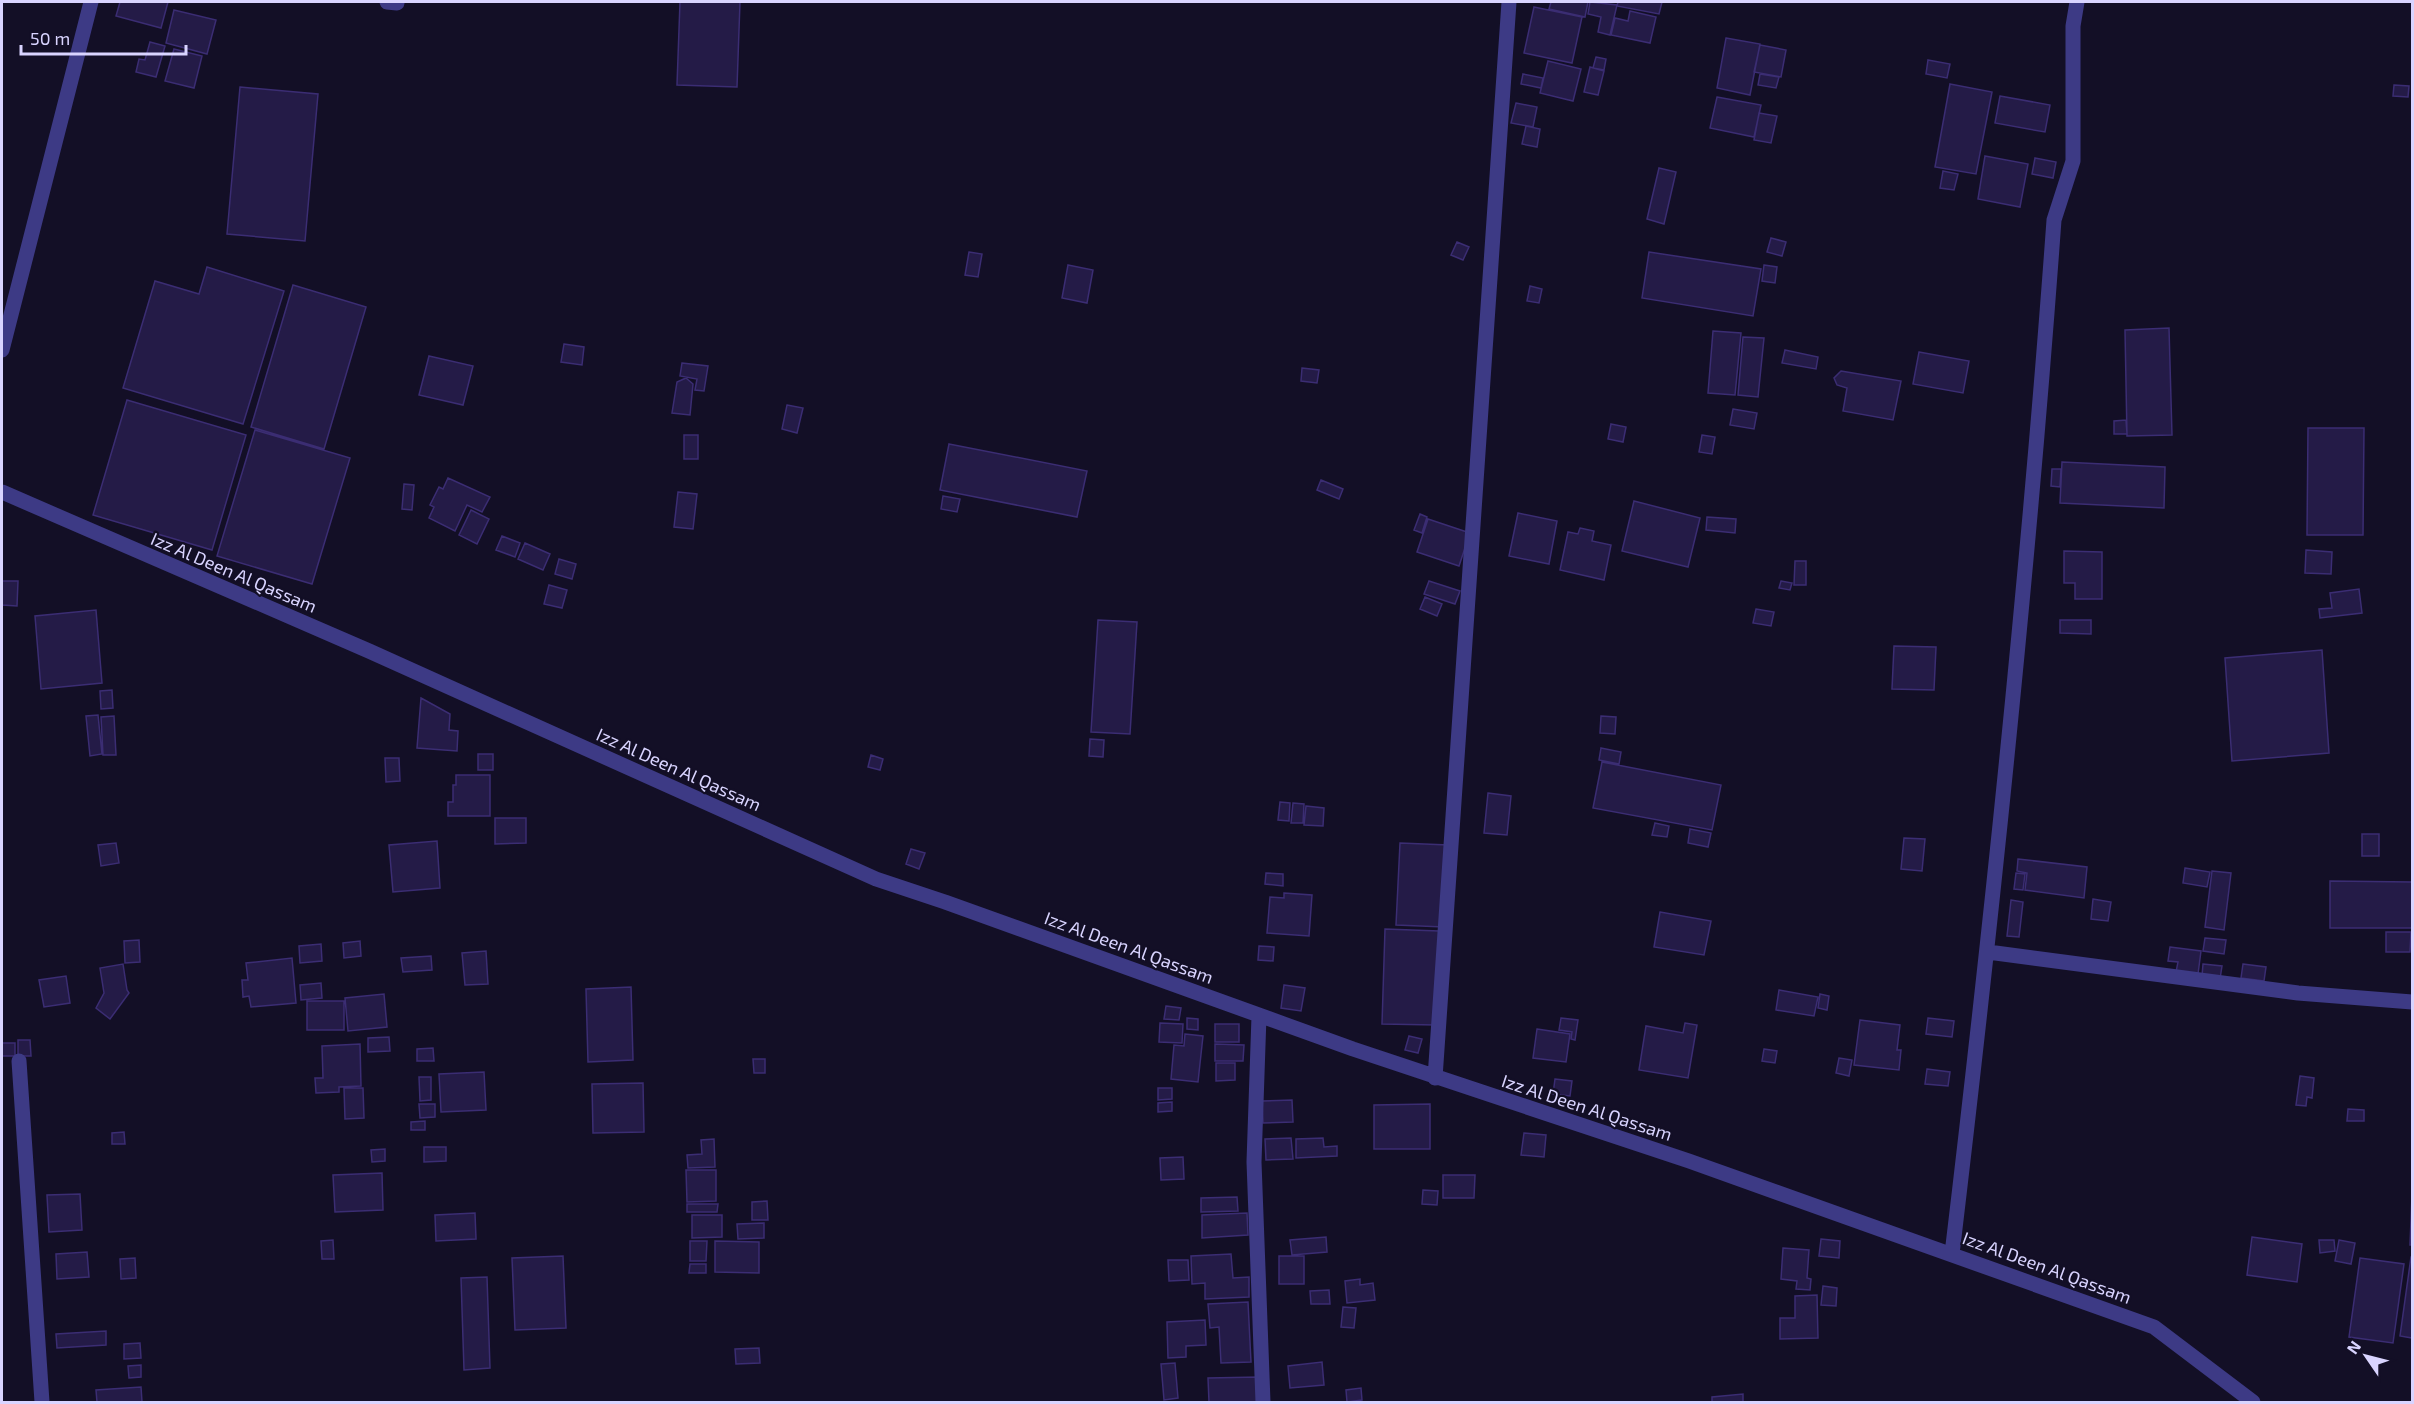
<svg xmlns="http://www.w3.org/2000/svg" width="2414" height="1404" font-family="'Exo 2',sans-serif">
<rect width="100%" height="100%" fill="#130f26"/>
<!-- building -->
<path fill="#241b47" stroke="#3b2d73" stroke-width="1.5" d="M 120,2 L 168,2 L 161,28 L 116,16 Z
M 680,2 L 740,2 L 737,87 L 677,85 Z
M 1551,2 L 1588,2 L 1585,17 L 1549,9 Z
M 1590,2 L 1617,5 L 1610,35 L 1598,32 L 1601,17 L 1588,14 Z
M 1618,2 L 1662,2 L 1659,14 L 1617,6 Z
M 1534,7 L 1582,17 L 1572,63 L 1524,53 Z
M 174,10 L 216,20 L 207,54 L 166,43 Z
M 1630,11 L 1656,17 L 1650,43 L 1611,35 L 1615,18 L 1628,21 Z
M 1726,38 L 1760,44 L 1750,95 L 1717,88 Z
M 150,42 L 165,46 L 156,77 L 136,72 L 139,59 L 145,60 Z
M 1760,45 L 1786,50 L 1781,77 L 1754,72 Z
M 174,49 L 202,56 L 194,88 L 165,81 Z
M 1596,57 L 1606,59 L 1604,70 L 1593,68 Z
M 1928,60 L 1950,64 L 1947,78 L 1926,74 Z
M 1548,61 L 1581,69 L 1573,101 L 1540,93 Z
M 1590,67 L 1604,71 L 1598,95 L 1584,92 Z
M 1523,74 L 1543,78 L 1541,88 L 1521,84 Z
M 1760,74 L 1779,77 L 1776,88 L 1758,85 Z
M 1950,84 L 1992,92 L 1976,174 L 1935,167 Z
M 2394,85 L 2409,86 L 2408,97 L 2393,96 Z
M 240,87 L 318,94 L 305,241 L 227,234 Z
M 2000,96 L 2050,105 L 2045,132 L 1995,123 Z
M 1717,97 L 1761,105 L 1754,137 L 1710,128 Z
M 1516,103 L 1537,107 L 1533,127 L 1511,123 Z
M 1759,113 L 1777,116 L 1771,143 L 1754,140 Z
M 1526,126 L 1540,129 L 1537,147 L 1522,144 Z
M 1985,156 L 2028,164 L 2020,207 L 1978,199 Z
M 2035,158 L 2056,162 L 2053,178 L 2032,174 Z
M 1659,168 L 1676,172 L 1664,224 L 1647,219 Z
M 1943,171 L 1958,174 L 1954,190 L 1940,188 Z
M 1771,238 L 1786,242 L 1782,256 L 1767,252 Z
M 1457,242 L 1469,247 L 1463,260 L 1451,255 Z
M 969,252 L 982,254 L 978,277 L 965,275 Z
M 1649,252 L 1761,269 L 1753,316 L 1642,298 Z
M 1068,265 L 1093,270 L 1087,303 L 1062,298 Z
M 1764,265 L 1777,267 L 1775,283 L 1762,281 Z
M 207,267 L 284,291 L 243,424 L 123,388 L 155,281 L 199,294 Z
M 293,285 L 366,307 L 324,449 L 251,427 Z
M 1530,286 L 1542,289 L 1539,303 L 1527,301 Z
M 2169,328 L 2172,435 L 2127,436 L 2125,330 Z
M 1713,331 L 1741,333 L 1735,395 L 1708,393 Z
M 1743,337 L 1764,338 L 1758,397 L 1738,395 Z
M 564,344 L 584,347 L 582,365 L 561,362 Z
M 1785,350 L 1818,357 L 1816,369 L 1782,363 Z
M 1919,352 L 1969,361 L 1963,393 L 1913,384 Z
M 429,356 L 473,366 L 463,405 L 419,395 Z
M 682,363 L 708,366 L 704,391 L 695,390 L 697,379 L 680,376 Z
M 1302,368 L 1319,370 L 1317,383 L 1301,381 Z
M 1841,371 L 1901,381 L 1893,420 L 1843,411 L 1847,388 L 1837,385 L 1834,378 Z
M 686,378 L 693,384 L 690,415 L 672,413 L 677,382 Z
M 127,400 L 246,435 L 212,550 L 93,515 Z
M 787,405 L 803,408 L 797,433 L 782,429 Z
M 1733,409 L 1757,413 L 1754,429 L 1730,425 Z
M 2126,420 L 2127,434 L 2114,434 L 2114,421 Z
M 1611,424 L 1626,427 L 1623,442 L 1608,439 Z
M 2308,428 L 2364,428 L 2363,535 L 2307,535 Z
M 255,430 L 350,458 L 312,584 L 217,556 Z
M 684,435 L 698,435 L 698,459 L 684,459 Z
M 1702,435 L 1715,437 L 1712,454 L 1699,452 Z
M 949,444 L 1087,471 L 1077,517 L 940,490 Z
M 2062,462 L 2165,467 L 2164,508 L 2060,503 Z
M 2052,469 L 2061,469 L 2060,487 L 2051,486 Z
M 448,478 L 490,497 L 482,512 L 467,505 L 455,531 L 429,518 L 434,507 L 430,505 L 439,487 L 443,489 Z
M 1321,480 L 1343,489 L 1339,499 L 1317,490 Z
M 404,484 L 414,485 L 412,510 L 402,509 Z
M 678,492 L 697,494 L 693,529 L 674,527 Z
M 943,496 L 960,499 L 957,512 L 941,509 Z
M 1634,501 L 1700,518 L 1688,567 L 1622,551 Z
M 471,510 L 489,519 L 477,544 L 459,535 Z
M 1518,513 L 1557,521 L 1549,564 L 1509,556 Z
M 1420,514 L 1427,517 L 1422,533 L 1414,530 Z
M 1707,517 L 1736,519 L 1735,533 L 1706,530 Z
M 1428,519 L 1470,533 L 1459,566 L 1417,552 Z
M 1580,528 L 1594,531 L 1592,541 L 1611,545 L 1604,580 L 1560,570 L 1568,532 L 1578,534 Z
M 502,536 L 520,543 L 515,557 L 496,550 Z
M 525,543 L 550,554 L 543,570 L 518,559 Z
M 2306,550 L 2332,552 L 2331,574 L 2305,573 Z
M 2064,551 L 2102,552 L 2102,599 L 2075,599 L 2075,583 L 2064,583 Z
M 559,559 L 576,564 L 572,579 L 555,574 Z
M 1795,561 L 1806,561 L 1806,585 L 1794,585 Z
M 2,581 L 18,581 L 17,606 L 2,605 Z
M 1429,581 L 1460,591 L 1455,604 L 1424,594 Z
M 1781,581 L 1792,583 L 1790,590 L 1779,588 Z
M 549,585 L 567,590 L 562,608 L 544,604 Z
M 2359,589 L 2362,613 L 2320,618 L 2319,609 L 2332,608 L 2330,593 Z
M 1425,597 L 1442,604 L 1437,616 L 1420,609 Z
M 1756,609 L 1774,612 L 1771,626 L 1753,623 Z
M 96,610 L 102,683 L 41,689 L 35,616 Z
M 1098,620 L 1137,622 L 1130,734 L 1091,732 Z
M 2060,620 L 2091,620 L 2091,634 L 2060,633 Z
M 1894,646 L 1936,647 L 1934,690 L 1892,689 Z
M 2322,650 L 2329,753 L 2232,761 L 2225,658 Z
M 112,690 L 113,708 L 101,709 L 100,691 Z
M 421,698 L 450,714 L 449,730 L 458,731 L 457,751 L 417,748 Z
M 98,715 L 102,754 L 90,756 L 86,716 Z
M 114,716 L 116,755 L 103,755 L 101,717 Z
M 1601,716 L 1616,717 L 1615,734 L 1600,733 Z
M 1090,739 L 1104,740 L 1103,757 L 1089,756 Z
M 1601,748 L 1621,752 L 1619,764 L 1599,760 Z
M 478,754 L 493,754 L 493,770 L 478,770 Z
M 871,755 L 883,759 L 880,770 L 868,767 Z
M 385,758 L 399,758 L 400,781 L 386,782 Z
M 1602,762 L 1721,785 L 1712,830 L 1593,808 Z
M 456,775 L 490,775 L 490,816 L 448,816 L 448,802 L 453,802 L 453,785 L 456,785 Z
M 1488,793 L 1511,796 L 1507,835 L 1484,833 Z
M 1280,802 L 1290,803 L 1289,821 L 1278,820 Z
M 1293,803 L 1304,804 L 1303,823 L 1291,823 Z
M 1306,806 L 1324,808 L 1323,826 L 1304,825 Z
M 495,818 L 526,818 L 526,843 L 495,844 Z
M 1655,823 L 1669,826 L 1667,837 L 1652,835 Z
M 1690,829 L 1711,833 L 1708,847 L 1688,843 Z
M 2362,834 L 2379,834 L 2379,856 L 2362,856 Z
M 1904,838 L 1925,839 L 1922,871 L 1901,869 Z
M 437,841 L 440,888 L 393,892 L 389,845 Z
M 116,843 L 119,863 L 101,866 L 98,845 Z
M 1400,843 L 1448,845 L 1444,927 L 1396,925 Z
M 911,849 L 925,853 L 919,869 L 906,864 Z
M 2018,859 L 2087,867 L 2084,898 L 2025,890 L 2027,873 L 2017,871 Z
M 2185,868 L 2210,872 L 2207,887 L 2183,883 Z
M 2212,871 L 2231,873 L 2224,930 L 2205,927 Z
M 1266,873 L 1283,874 L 1283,886 L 1265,884 Z
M 2016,873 L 2025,874 L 2023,890 L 2014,889 Z
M 2330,881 L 2412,882 L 2412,928 L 2330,928 Z
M 1284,893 L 1312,895 L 1309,936 L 1267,933 L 1270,897 L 1284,898 Z
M 2093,899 L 2111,902 L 2108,921 L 2091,919 Z
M 2011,900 L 2023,902 L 2019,937 L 2007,936 Z
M 1660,912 L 1711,921 L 1704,955 L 1654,947 Z
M 1385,929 L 1439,931 L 1436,1025 L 1382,1024 Z
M 2386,932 L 2411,932 L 2410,952 L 2386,952 Z
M 2205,938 L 2226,940 L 2224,954 L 2203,951 Z
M 139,940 L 140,962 L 125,963 L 124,941 Z
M 360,941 L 361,956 L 344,958 L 343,943 Z
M 321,944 L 322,961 L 300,963 L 299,946 Z
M 1259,946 L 1274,947 L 1273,961 L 1258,960 Z
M 2170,947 L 2201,951 L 2198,974 L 2176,972 L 2178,962 L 2168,961 Z
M 486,951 L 488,984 L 465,985 L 462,953 Z
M 431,956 L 432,970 L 403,972 L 401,958 Z
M 292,958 L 296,1003 L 251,1007 L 249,996 L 243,997 L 242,980 L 248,980 L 246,963 Z
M 123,964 L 127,990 L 129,993 L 110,1019 L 96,1008 L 104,993 L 100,968 Z
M 2203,964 L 2222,966 L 2220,979 L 2202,976 Z
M 2243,964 L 2266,967 L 2264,981 L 2241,978 Z
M 66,976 L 70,1003 L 44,1007 L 39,980 Z
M 321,983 L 322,998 L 301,1000 L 300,985 Z
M 1284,985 L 1305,988 L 1301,1011 L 1281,1008 Z
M 631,987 L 633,1060 L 588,1062 L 586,989 Z
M 1779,990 L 1818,997 L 1814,1016 L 1776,1010 Z
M 384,994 L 387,1027 L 348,1031 L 345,998 Z
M 1820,994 L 1829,996 L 1827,1010 L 1818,1008 Z
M 307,1001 L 344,1001 L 344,1030 L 307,1030 Z
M 1166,1006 L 1181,1008 L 1179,1020 L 1164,1019 Z
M 1187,1018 L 1198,1019 L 1198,1030 L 1187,1029 Z
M 1561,1018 L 1578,1020 L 1575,1040 L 1571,1039 L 1572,1032 L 1559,1030 Z
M 1928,1018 L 1954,1021 L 1952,1037 L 1926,1034 Z
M 1860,1020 L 1900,1025 L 1897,1050 L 1901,1050 L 1899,1070 L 1854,1065 Z
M 1160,1023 L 1183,1024 L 1182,1043 L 1159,1042 Z
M 1685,1023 L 1697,1025 L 1688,1078 L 1639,1070 L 1646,1026 L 1683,1033 Z
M 1215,1024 L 1239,1024 L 1239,1042 L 1215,1042 Z
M 1537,1029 L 1570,1034 L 1566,1062 L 1533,1058 Z
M 1185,1034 L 1203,1036 L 1198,1082 L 1171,1079 L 1174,1045 L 1184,1046 Z
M 1409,1036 L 1422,1039 L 1418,1053 L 1405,1050 Z
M 389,1037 L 390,1051 L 368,1052 L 368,1038 Z
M 18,1040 L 30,1040 L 31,1056 L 18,1056 Z
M 2,1043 L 15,1043 L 15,1056 L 2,1056 Z
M 360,1044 L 361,1086 L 339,1087 L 339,1092 L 316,1093 L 315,1078 L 323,1078 L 322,1046 Z
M 1215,1044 L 1244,1045 L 1243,1061 L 1215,1061 Z
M 433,1048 L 434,1061 L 417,1061 L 417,1049 Z
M 1764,1049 L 1777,1051 L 1775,1063 L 1762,1061 Z
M 1839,1058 L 1852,1060 L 1849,1076 L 1836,1073 Z
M 753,1059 L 765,1059 L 765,1073 L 754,1073 Z
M 1216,1063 L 1235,1063 L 1235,1080 L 1216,1081 Z
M 1927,1069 L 1950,1072 L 1948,1086 L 1925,1084 Z
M 484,1072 L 486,1110 L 441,1112 L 439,1074 Z
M 2300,1076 L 2314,1078 L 2312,1098 L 2307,1097 L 2306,1106 L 2296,1105 Z
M 419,1077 L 431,1077 L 431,1100 L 420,1101 Z
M 1555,1079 L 1572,1081 L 1570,1096 L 1553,1094 Z
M 643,1083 L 644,1132 L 593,1133 L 592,1084 Z
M 344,1088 L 363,1088 L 364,1118 L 345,1119 Z
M 1158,1088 L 1172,1088 L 1172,1099 L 1158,1100 Z
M 1292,1100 L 1293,1122 L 1263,1123 L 1262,1101 Z
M 1172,1102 L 1172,1111 L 1158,1112 L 1158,1103 Z
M 419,1104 L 435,1104 L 435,1117 L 420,1118 Z
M 1430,1104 L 1430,1149 L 1374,1149 L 1374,1105 Z
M 2348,1109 L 2364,1110 L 2364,1121 L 2347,1121 Z
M 425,1121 L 425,1130 L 411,1130 L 411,1122 Z
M 124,1132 L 125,1144 L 112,1144 L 112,1133 Z
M 1524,1133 L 1546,1135 L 1544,1157 L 1521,1155 Z
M 1291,1138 L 1293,1159 L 1266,1160 L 1265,1139 Z
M 1323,1138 L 1324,1147 L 1337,1146 L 1337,1156 L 1296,1158 L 1296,1139 Z
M 714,1139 L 715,1167 L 688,1168 L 687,1155 L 702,1154 L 701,1140 Z
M 424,1147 L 446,1147 L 446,1161 L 424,1162 Z
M 385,1149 L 385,1161 L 372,1162 L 371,1150 Z
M 1183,1157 L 1184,1179 L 1161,1180 L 1160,1158 Z
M 686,1170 L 716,1170 L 716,1201 L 687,1202 Z
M 382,1173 L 383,1210 L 335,1212 L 333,1175 Z
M 1443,1175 L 1475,1175 L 1474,1198 L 1443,1198 Z
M 1423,1190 L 1438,1191 L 1437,1205 L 1422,1204 Z
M 80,1194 L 82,1230 L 49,1232 L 47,1195 Z
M 2412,1195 L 2412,1245 L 2410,1245 Z
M 1237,1197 L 1238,1211 L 1201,1212 L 1201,1198 Z
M 767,1201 L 768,1220 L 752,1220 L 752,1202 Z
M 687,1204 L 718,1204 L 717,1212 L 687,1212 Z
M 475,1213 L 476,1239 L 436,1241 L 435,1215 Z
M 1247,1213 L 1248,1235 L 1202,1238 L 1202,1215 Z
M 692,1215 L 722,1215 L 722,1237 L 692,1238 Z
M 764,1223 L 764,1238 L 738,1239 L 737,1224 Z
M 1326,1237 L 1327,1252 L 1292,1255 L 1290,1240 Z
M 2252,1237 L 2302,1244 L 2297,1282 L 2247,1275 Z
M 1821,1239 L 1840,1241 L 1839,1258 L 1819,1256 Z
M 333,1240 L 334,1259 L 322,1259 L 321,1241 Z
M 2319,1240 L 2334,1240 L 2335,1251 L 2320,1253 Z
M 2339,1240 L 2355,1243 L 2351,1264 L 2335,1261 Z
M 690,1241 L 707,1241 L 706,1261 L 690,1261 Z
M 715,1241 L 759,1242 L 759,1273 L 715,1272 Z
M 1783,1248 L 1809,1250 L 1807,1278 L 1811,1279 L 1810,1290 L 1796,1289 L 1797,1281 L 1781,1279 Z
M 87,1252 L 89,1277 L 57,1279 L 56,1254 Z
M 1231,1254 L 1233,1278 L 1249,1277 L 1249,1297 L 1205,1299 L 1205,1283 L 1192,1284 L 1191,1256 Z
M 563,1256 L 566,1328 L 515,1330 L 512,1258 Z
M 1279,1256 L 1304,1256 L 1304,1284 L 1279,1284 Z
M 2411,1257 L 2412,1257 L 2412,1338 L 2400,1336 Z
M 135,1258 L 136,1278 L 121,1279 L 120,1259 Z
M 2360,1258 L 2404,1264 L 2393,1343 L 2349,1337 Z
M 1168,1260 L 1188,1260 L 1189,1280 L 1169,1281 Z
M 690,1264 L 706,1264 L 706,1273 L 689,1273 Z
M 487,1277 L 490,1368 L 464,1370 L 461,1278 Z
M 1360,1279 L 1360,1285 L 1373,1283 L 1375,1300 L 1347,1303 L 1345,1281 Z
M 1823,1286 L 1837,1288 L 1836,1306 L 1821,1305 Z
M 1329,1290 L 1330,1304 L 1311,1304 L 1310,1291 Z
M 1817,1295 L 1818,1338 L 1780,1339 L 1780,1318 L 1795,1318 L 1795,1296 Z
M 1248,1302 L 1251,1362 L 1221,1363 L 1219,1327 L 1210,1328 L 1208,1304 Z
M 1343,1307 L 1356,1308 L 1354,1328 L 1341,1327 Z
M 1205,1320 L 1206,1345 L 1186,1346 L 1186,1357 L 1168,1358 L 1167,1322 Z
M 106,1331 L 106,1345 L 57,1348 L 56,1334 Z
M 140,1343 L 141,1358 L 124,1359 L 124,1344 Z
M 759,1348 L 760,1363 L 736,1364 L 735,1349 Z
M 1322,1362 L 1324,1385 L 1290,1388 L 1288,1366 Z
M 1175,1363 L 1178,1398 L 1164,1400 L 1161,1364 Z
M 141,1365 L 141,1377 L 129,1378 L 128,1366 Z
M 1259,1377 L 1259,1402 L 1209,1402 L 1208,1378 Z
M 141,1387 L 142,1402 L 97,1402 L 96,1390 Z
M 1361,1388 L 1362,1400 L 1347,1402 L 1346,1390 Z
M 1743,1394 L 1743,1402 L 1712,1402 L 1712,1397 Z"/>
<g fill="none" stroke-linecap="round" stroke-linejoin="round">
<!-- minor -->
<path stroke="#3d3a85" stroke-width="15" d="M 387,2 L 397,3
M 2,350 L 91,2
M 2,492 L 369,651 L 876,879 L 945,902 L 1353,1049 L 1689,1161 L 2154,1327 L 2253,1402
M 1988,952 L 2298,993 L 2412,1002
M 1259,1016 L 1254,1162 L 1263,1402
M 19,1061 L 42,1402
M 1435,1078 L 1509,2
M 1952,1254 C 1993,910 2029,566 2054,220 L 2073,161 L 2073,26 L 2077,2"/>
</g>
<g text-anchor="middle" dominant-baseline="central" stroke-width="4.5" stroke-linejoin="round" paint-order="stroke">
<!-- street labels -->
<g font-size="18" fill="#d9d4ff" stroke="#130f26">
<text transform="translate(234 572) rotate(23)">Izz Al Deen Al Qassam</text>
<text transform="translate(679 769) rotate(24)">Izz Al Deen Al Qassam</text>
<text transform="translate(1129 947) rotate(20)">Izz Al Deen Al Qassam</text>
<text transform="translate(1587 1107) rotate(18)">Izz Al Deen Al Qassam</text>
<text transform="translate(2047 1267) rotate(20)">Izz Al Deen Al Qassam</text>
</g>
</g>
<!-- border -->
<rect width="2414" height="1404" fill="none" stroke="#d9d4ff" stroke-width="6"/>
<!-- north arrow -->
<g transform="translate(2366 1356) rotate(305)" stroke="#130f26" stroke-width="4.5" paint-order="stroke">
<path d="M0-4.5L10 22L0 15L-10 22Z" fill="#d9d4ff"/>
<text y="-9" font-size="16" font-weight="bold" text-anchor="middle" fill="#d9d4ff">N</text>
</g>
<!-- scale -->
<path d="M21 45v9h165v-9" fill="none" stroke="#d9d4ff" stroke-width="3"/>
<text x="30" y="45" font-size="18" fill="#d9d4ff" stroke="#130f26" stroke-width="4.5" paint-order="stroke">50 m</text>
</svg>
